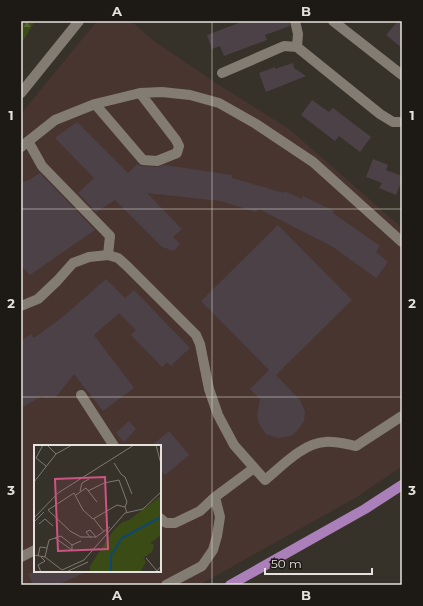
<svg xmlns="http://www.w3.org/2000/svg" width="423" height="606" font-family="Montserrat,sans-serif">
<defs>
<pattern id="forest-firs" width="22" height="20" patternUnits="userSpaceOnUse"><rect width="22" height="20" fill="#3b4b16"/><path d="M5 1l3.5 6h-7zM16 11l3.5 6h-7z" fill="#576537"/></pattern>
</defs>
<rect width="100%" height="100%" fill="#373229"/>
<!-- commercial -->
<path fill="#493530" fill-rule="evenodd" d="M 97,21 L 131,21 L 154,41 L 219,85 L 289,129 L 402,228 L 402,466 L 357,497 L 199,585 L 21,585 L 21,114 ZM 35,446 L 160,446 L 160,571 L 35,571 Z"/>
<!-- forest -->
<path fill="url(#forest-firs)" d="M 21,21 L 35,21 L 21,44 Z"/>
<!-- building -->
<path fill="#4b4146" d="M 244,21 L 289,21 L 290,26 L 265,35 L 267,40 L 224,56 L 220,46 L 212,49 L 207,35 Z
M 398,21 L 402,21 L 402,48 L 386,35 Z
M 293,63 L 294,68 L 306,76 L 266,92 L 259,73 L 275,67 L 275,69 Z
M 312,100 L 329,112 L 333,108 L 371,137 L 360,152 L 339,136 L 335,141 L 301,115 Z
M 77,122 L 128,173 L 137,164 L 142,166 L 157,167 L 165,165 L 232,175 L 232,178 L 284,193 L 284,191 L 302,199 L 303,196 L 334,211 L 333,213 L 380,246 L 376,252 L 388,262 L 376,278 L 333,247 L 259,209 L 256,212 L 220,201 L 147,193 L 182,229 L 173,237 L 180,244 L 174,251 L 162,247 L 115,200 L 96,212 L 78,193 L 94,178 L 55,138 Z
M 373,159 L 388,165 L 386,170 L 402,176 L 402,181 L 396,195 L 379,188 L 382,183 L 366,177 Z
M 40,173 L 95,230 L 30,275 L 21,266 L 21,183 L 29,180 Z
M 278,225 L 352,300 L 276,375 L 300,400 L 305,412 L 304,421 L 297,431 L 291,436 L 278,438 L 266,434 L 259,424 L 257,416 L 260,399 L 250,389 L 269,370 L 201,301 Z
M 106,279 L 125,298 L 134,290 L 190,348 L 171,366 L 167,362 L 162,367 L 131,335 L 136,330 L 119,313 L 94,335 L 134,388 L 103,411 L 74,374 L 56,397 L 46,398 L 42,396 L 21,408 L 21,341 L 31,334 L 34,338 L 64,316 Z
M 129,421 L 136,429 L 124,442 L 116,433 Z
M 169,431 L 189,455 L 165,475 L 160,469 L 160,446 L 151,446 Z
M 34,571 L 88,571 L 58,585 L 33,585 L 28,574 Z"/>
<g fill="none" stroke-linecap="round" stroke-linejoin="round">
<!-- minor -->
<path stroke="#837c72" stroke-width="10" d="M 295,21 L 298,34 L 297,47
M 333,21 L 402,75
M 222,73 L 284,46 L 297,47 L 380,114 L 393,122 L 402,122
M 21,93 L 79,21
M 95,104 L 143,160 L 157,161 L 177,153 L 179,146 L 176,140 L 140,93
M 28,141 L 42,166 L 110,236 L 108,255
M 21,147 L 55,120 L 95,104 L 140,93 L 162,92 L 190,95 L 219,103 L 256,124 L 313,162 L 402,242
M 21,306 L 38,299 L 57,281 L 73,263 L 89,257 L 108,255 L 118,258 L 127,266 L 196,335 L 200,344 L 209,389 L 218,415 L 234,445 L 265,480 C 281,467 303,443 325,442 C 335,441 346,444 356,446 L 402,416
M 81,395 L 114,446
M 160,518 L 166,523 L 175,523 L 200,511 L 215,497 L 254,468
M 21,557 L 35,550
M 166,585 L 202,566 L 213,550 L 217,536 L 220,517 L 215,497"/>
<!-- major -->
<path stroke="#ab7fb9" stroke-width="10" d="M 230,585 L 365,509 L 402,485"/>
</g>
<!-- grid -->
<path fill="none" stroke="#e5e1dc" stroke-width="1" stroke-opacity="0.55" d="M 212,21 L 212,585M 21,209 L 402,209M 21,397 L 402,397"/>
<!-- overview -->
<g transform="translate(34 445)">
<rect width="127" height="127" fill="#373229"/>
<path d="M 127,51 L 127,90 L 116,98 L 120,100 L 118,107 L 109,113 L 112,117 L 106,127 L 56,127 L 56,121 L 79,86 L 88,77 L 95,75 Z" fill="#3b4b16"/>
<path fill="none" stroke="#0b4971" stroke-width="2" d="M 77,127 L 77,110 L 88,93 L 127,72"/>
<path fill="none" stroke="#7d7871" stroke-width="1" d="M 9,0 L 2,13 L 12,21M 13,0 L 22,9M 122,0 L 127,19M 80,18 L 87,29 L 91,32 L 98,49M 0,37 L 22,9 L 38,0M 46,46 L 48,38 L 55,34M 54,46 L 70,38 L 85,35 L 93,57 L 91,62M 42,50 L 52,43 L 63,57M 0,73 L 24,48 L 100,0M 60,74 L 70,87M 0,77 L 10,67M 5,79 L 11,74 L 19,81M 76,82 L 62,92 L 47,92 L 36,86 L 14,65 L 40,48 L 49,65 L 59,74 L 83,60 L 91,62 L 93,68M 21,93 L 38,105 L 38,100M 57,93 L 52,87 L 56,85 L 62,92M 0,110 L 11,112 L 28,125M 4,111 L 6,102 L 13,103M 7,112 L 11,116 L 4,120 L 7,127M 11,112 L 15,95 L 27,91 L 38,100 L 47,96M 112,113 L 123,126 L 127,121M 28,125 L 50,115 L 91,68 L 109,64 L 127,47M 32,127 L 54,117"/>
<path fill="#cc5482" fill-opacity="0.15" stroke="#cc5482" stroke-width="2" d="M 71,32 L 74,104 L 24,106 L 21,34 Z"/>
<rect width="127" height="127" fill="none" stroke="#e5e1dc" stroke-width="2"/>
</g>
<!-- border -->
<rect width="423" height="606" fill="none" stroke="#1d1a16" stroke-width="44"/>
<!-- scale -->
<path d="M265 568v6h107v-6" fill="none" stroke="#e5e1dc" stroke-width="2"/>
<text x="271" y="568" font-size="12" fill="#e5e1dc" stroke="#1d1a16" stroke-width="3" paint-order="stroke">50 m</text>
<rect x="22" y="22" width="379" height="562" fill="none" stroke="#e5e1dc" stroke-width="1.5"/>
<g font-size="13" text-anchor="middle" font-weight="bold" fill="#e5e1dc">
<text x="117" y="16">A</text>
<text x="306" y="16">B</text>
<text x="11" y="120">1</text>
<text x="412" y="120">1</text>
<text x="11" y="308">2</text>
<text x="412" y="308">2</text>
<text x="11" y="495">3</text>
<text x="412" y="495">3</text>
<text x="117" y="600">A</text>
<text x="306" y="600">B</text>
</g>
</svg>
